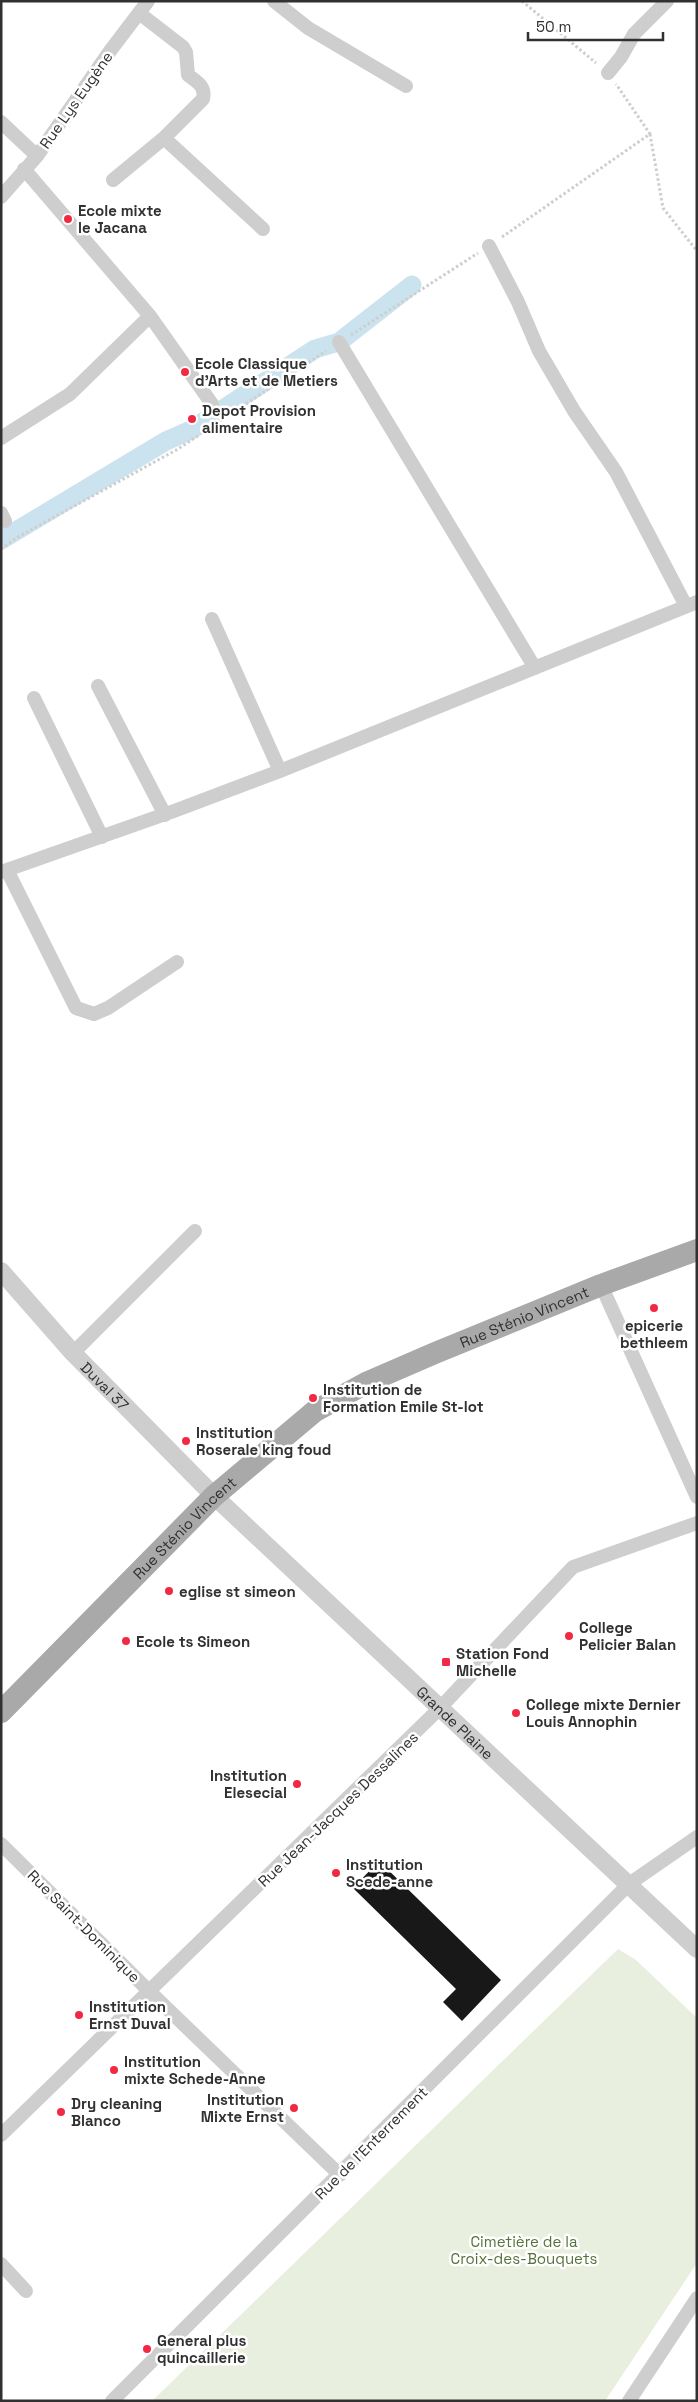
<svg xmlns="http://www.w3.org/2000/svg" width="698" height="2402" font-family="'Space Grotesk',sans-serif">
<rect width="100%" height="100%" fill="#fff"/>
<!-- green -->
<path fill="#e8efde" d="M 618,1949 L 636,1960 L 697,2018 L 697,2263 L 605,2401 L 152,2401 Z"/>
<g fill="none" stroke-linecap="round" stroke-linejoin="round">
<!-- canal -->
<path stroke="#cae3ef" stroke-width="19" d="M 1,540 L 166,441 L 191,430 L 315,349 L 339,342 L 412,285"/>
</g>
<!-- building -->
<path fill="#181818" d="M 379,1861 L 501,1980 L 462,2021 L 443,2002 L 456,1989 L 353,1888 Z"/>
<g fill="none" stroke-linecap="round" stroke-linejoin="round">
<!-- path -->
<path stroke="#cecece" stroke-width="3" stroke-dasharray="2.5 2.5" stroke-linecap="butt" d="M 522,1 L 596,63
M 650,134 L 663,208 L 697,251
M 502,237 L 650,134 L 616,84
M 351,335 L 478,253
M 1,549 L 18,537 L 178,449 L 326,351"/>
<!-- minor -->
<path stroke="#cecece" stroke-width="14" d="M 274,1 L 308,28 L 406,86
M 608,73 L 621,57 L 634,34 L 667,1
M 1,122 L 37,156
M 164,138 L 263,229
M 24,169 L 150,316 L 212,404
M 113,180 L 164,138 L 203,99 C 206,86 197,82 188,75 L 186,52 L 183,47 L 139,13
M 1,197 L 37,156 L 110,51 L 148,1
M 489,246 L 518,302 L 539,351 L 574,411 L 616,472 L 686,606
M 339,342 L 535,668
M 1,438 L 70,394 L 150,316
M 1,513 L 5,521
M 212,619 L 280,771
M 98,686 L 165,815
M 34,698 L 102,837
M 7,870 L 76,1008 L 94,1014 L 108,1008 L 177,962
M 1,872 L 174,811 L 280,771 L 697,602
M 601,1285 L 697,1497
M 73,1353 L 195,1231
M 1,1844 L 150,1992 L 340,2175
M 1,2135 L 439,1709 L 573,1567 L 697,1523
M 1,2264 L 26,2291
M 112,2401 L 629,1884 L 697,1837
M 629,2401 L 697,2298"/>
<!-- tertiary -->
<path stroke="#cecece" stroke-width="18" id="s1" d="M 1,1271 L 73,1353 L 214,1496 L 697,1949"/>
<!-- primary -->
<path stroke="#a9a9a9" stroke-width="22" id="s2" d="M 1,1712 L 214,1496 L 315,1411 L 368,1382 L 435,1353 L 601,1285 L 697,1250"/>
</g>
<!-- markers -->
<g fill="#f22943" stroke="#fff" stroke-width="2">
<circle cx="68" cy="219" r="5"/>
<circle cx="185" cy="372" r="5"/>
<circle cx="192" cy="419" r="5"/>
<circle cx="654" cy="1308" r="5"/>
<circle cx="313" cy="1398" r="5"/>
<circle cx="186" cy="1441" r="5"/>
<circle cx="169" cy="1591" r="5"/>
<circle cx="569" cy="1636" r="5"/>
<circle cx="126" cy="1641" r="5"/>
<rect x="441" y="1657" width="10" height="10" rx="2.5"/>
<circle cx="516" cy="1713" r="5"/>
<circle cx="297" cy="1784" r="5"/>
<circle cx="336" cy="1873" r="5"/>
<circle cx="79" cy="2015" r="5"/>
<circle cx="114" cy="2070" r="5"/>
<circle cx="294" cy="2108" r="5"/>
<circle cx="61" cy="2112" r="5"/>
<circle cx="147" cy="2349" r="5"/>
</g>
<g text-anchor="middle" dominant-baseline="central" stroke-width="5" stroke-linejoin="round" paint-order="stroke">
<!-- street labels -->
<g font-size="15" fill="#313131" stroke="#fff">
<text transform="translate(76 100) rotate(-55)">Rue Lys Eugène</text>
<text stroke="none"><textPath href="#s2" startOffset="665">Rue Sténio Vincent</textPath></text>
<text stroke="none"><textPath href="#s1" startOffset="155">Duval 37</textPath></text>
<text stroke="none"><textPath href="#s2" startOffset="260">Rue Sténio Vincent</textPath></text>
<text stroke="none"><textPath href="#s1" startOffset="641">Grande Plaine</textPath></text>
<text transform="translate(338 1809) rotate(-44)">Rue Jean-Jacques Dessalines</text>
<text transform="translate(84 1926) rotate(45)">Rue Saint-Dominique</text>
<text transform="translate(371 2143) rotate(-45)">Rue de l'Enterrement</text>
</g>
<!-- poi labels -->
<g font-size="15" font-weight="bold" fill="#313131" stroke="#fff" text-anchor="start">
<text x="78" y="210">Ecole mixte<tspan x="78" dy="17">le Jacana</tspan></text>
<text x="195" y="363">Ecole Classique<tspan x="195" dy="17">d'Arts et de Metiers</tspan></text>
<text x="202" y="410">Depot Provision<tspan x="202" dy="17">alimentaire</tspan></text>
<text x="654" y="1325" text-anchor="middle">epicerie<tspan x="654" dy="17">bethleem</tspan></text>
<text x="323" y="1389">Institution de<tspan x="323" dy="17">Formation Emile St-lot</tspan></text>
<text x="196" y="1432">Institution<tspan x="196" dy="17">Roserale king foud</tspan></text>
<text x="179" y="1591">eglise st simeon</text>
<text x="579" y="1627">College<tspan x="579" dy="17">Pelicier Balan</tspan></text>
<text x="136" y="1641">Ecole ts Simeon</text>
<text x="456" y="1653">Station Fond<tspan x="456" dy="17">Michelle</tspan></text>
<text x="526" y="1704">College mixte Dernier<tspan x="526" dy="17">Louis Annophin</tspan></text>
<text x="287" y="1775" text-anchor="end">Institution<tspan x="287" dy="17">Elesecial</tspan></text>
<text x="346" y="1864">Institution<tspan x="346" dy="17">Scede-anne</tspan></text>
<text x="89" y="2006">Institution<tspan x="89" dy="17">Ernst Duval</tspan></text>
<text x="124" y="2061">Institution<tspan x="124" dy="17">mixte Schede-Anne</tspan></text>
<text x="284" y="2099" text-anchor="end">Institution<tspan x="284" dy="17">Mixte Ernst</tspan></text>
<text x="71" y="2103">Dry cleaning<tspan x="71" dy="17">Blanco</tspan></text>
<text x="157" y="2340">General plus<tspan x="157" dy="17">quincaillerie</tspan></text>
</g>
<!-- park labels -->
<g font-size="15" fill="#57713a" stroke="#fff">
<text x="524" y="2241">Cimetière de la<tspan x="524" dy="17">Croix-des-Bouquets</tspan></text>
</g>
</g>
<!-- border -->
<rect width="698" height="2402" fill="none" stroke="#313131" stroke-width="5"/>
<!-- scale -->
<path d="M528 32v8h135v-8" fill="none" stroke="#313131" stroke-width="2.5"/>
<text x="536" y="32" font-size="15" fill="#313131" stroke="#ffffff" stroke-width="4" paint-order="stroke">50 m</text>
</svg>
